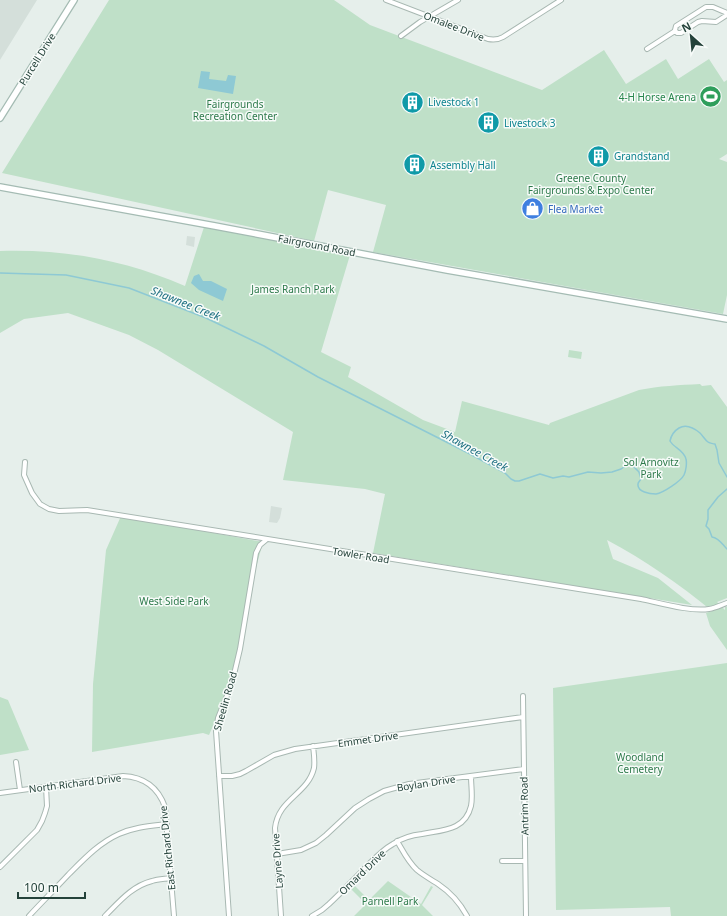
<svg xmlns="http://www.w3.org/2000/svg" width="727" height="916" font-family="'Noto Sans',sans-serif">
<rect width="100%" height="100%" fill="#e6efeb"/>
<!-- built -->
<path fill="#d4dfda" d="M 0,0 L 37,0 L 0,60 Z
M 187,236 L 195,237 L 194,247 L 186,245 Z
M 271,506 L 282,508 L 280,518 L 277,523 L 269,522 Z"/>
<!-- green -->
<path fill="#bfe0c8" d="M 109,0 L 334,0 L 370,25 L 542,90 L 604,50 L 626,84 L 666,59 L 678,79 L 709,59 L 724,82 L 727,80 L 727,154 L 719,159 L 727,162 L 727,295 L 723,314 L 373,252 L 386,205 L 328,190 L 314,241 L 2,173 Z
M 204,227 L 350,255 L 321,352 L 351,367 L 348,377 L 423,420 L 455,432 L 462,401 L 549,425 L 550,423 L 639,390 C 659,386 680,385 700,384 L 702,386 L 711,385 L 727,407 L 727,598 L 717,602 L 725,610 L 725,607 L 727,607 L 727,650 L 710,626 L 706,613 L 712,611 C 679,584 645,560 607,540 L 613,559 L 658,578 L 692,605 L 373,553 L 385,494 L 365,489 L 283,480 L 293,432 L 158,350 L 129,335 L 68,313 L 24,319 L 0,333 L 0,251 C 66,249 125,260 185,286 Z
M 569,350 L 582,352 L 581,359 L 568,357 Z
M 121,516 L 263,542 L 248,597 L 232,683 L 209,735 L 203,733 L 92,752 L 93,684 L 106,550 Z
M 727,663 L 727,916 L 671,916 L 670,907 L 556,910 L 553,688 Z
M 0,697 L 8,700 L 29,750 L 0,755 Z
M 388,881 L 421,904 L 431,886 L 433,887 L 422,905 L 433,916 L 354,916 L 366,904 L 351,889 L 355,886 L 369,900 Z"/>
<!-- water -->
<path fill="#8ec9d4" d="M 201,71 L 210,72 L 209,79 L 226,81 L 228,75 L 236,76 L 233,94 L 198,88 Z
M 199,274 L 203,281 L 211,281 L 227,289 L 223,301 L 199,290 L 191,283 L 194,276 Z"/>
<g fill="none" stroke-linecap="round" stroke-linejoin="round">
<!-- stream -->
<path stroke="#8ec9d4" stroke-width="1.5" d="M 0,273 L 66,275 L 129,288 L 206,318 L 264,346 L 318,377 L 470,454 L 505,473 L 511,479 L 515,481 L 519,481 L 540,474 L 553,478 L 563,476 L 569,477 L 588,472 L 601,473 L 612,472 L 621,469 L 627,465 L 633,466 L 639,472 L 641,479 C 640,481 638,482 638,484 C 637,492 650,494 656,494 C 663,493 681,481 684,475 C 686,471 687,463 686,459 C 684,450 674,448 670,441 C 671,436 674,431 679,428 C 686,424 694,428 700,433 C 703,436 705,440 708,442 C 709,443 714,444 715,444 L 717,450 L 719,463 L 727,477
M 727,489 L 718,497 L 708,510 L 708,519 L 706,526 L 709,529 L 712,537 C 719,538 722,544 727,549"/>
<defs>
<path id="street" d="M 386,0 L 488,39 C 494,40 498,40 503,37 L 561,0
M 727,13 L 713,7 L 706,7 L 676,26 L 675,30 L 677,33 L 681,33 L 698,22 L 702,21 L 716,22 L 727,15
M 401,36 L 420,22 L 458,0
M 647,49 L 675,31
M 25,462 L 24,475 L 32,493 L 40,504 L 49,509 L 59,511 L 87,510 L 641,599 C 660,603 691,612 709,609 C 716,608 721,605 727,603
M 523,696 L 526,916
M 16,762 L 20,790
M 219,776 L 232,776 L 240,774 L 246,771 L 274,755 L 295,749 L 523,717
M 0,793 L 123,776 C 144,777 158,787 165,807 L 174,916
M 397,841 C 403,851 408,862 417,870 C 423,875 430,879 438,884 C 450,892 460,903 467,916
M 277,854 L 301,850 L 316,843 L 326,835 L 355,808 L 369,799 L 384,791 L 409,784 L 524,769
M 502,861 L 525,861
M 0,867 L 37,830 L 42,821 L 45,813 L 47,806 L 46,787
M 29,916 C 42,902 56,888 69,874 C 84,859 99,843 119,834 C 134,827 150,826 167,824
M 105,916 C 119,902 132,886 152,881 C 158,879 165,879 171,878
M 229,916 L 216,731 L 218,718 L 232,683 L 240,649 L 256,553 L 260,545 L 266,540
M 281,916 L 275,828 C 278,799 308,794 314,768 C 315,761 314,754 313,746
M 312,916 L 322,910 L 329,904 C 341,893 352,881 363,870 C 373,860 382,850 393,844 C 402,838 412,835 422,834 C 442,830 465,831 471,806 C 473,797 471,786 471,776"/>
<path id="secondary" d="M 0,118 L 74,0
M 0,187 L 215,226 L 447,270 L 727,319"/>
</defs>
<!-- street casing -->
<use href="#street" stroke="#a8b8b2" stroke-width="6"/>
<!-- secondary casing -->
<use href="#secondary" stroke="#a4bbb3" stroke-width="8"/>
<!-- street -->
<use href="#street" stroke="#fff" stroke-width="4"/>
<!-- secondary -->
<use href="#secondary" stroke="#fff" stroke-width="5.5"/>
</g>
<!-- icons -->
<defs>
<symbol id="stadium-disc" viewBox="-11 -11 22 22"><circle r="9.5" fill="#2e9e5b" stroke="#f7fbf9"/><path d="M0-5a6.5 5 0 1 0 0 10a6.5 5 0 1 0 0-10ZM-3.5-1.8h7v3.6h-7Z" fill="#fff"/></symbol>
<symbol id="building-disc" viewBox="-11 -11 22 22"><circle r="9.5" fill="#0f9aa8" stroke="#f7fbf9"/><path d="M-4-6H4V6H1V3H-1V6H-4ZM-2.5-4.3h1.7v1.8h-1.7ZM.8-4.3h1.7v1.8H.8ZM-2.5-1h1.7V.8h-1.7ZM.8-1h1.7V.8H.8Z" fill="#fff"/></symbol>
<symbol id="shop-disc" viewBox="-11 -11 22 22"><circle r="9.5" fill="#3f7fe0" stroke="#f7fbf9"/><path d="M-5-2.5h2.3a2.7 3.5 0 0 1 5.4 0H5L5.5 6h-11ZM-1.5-2.5h3a1.5 2.3 0 0 0-3 0Z" fill="#fff"/></symbol>
</defs>
<g fill-rule="evenodd">
<use href="#stadium-disc" x="698" y="84" width="25" height="25"/>
<use href="#building-disc" x="400" y="90" width="25" height="25"/>
<use href="#building-disc" x="476" y="110" width="25" height="25"/>
<use href="#building-disc" x="586" y="144" width="25" height="25"/>
<use href="#building-disc" x="402" y="152" width="25" height="25"/>
<use href="#shop-disc" x="520" y="196" width="25" height="25"/>
</g>
<g text-anchor="middle" dominant-baseline="central" stroke-width="3" stroke-linejoin="round" paint-order="stroke">
<!-- street labels -->
<g font-size="10" fill="#24423a" stroke="#f7fbf9">
<text transform="translate(454 26) rotate(21)">Omalee Drive</text>
<text transform="translate(37 59) rotate(-58)">Purcell Drive</text>
<text transform="translate(317 245) rotate(11)">Fairground Road</text>
<text transform="translate(361 555) rotate(9)">Towler Road</text>
<text transform="translate(225 701) rotate(-74)">Sheelin Road</text>
<text transform="translate(368 739) rotate(-8)">Emmet Drive</text>
<text transform="translate(75 783) rotate(-7)">North Richard Drive</text>
<text transform="translate(426 783) rotate(-9)">Boylan Drive</text>
<text transform="translate(524 806) rotate(-91)">Antrim Road</text>
<text transform="translate(167 848) rotate(-96)">East Richard Drive</text>
<text transform="translate(277 861) rotate(-94)">Layne Drive</text>
<text transform="translate(362 872) rotate(-44)">Omard Drive</text>
</g>
<!-- leisure labels -->
<g font-size="10" fill="#27864d" stroke="#f7fbf9" text-anchor="end">
<text x="696" y="97">4-H Horse Arena</text>
</g>
<!-- culture labels -->
<g font-size="10" fill="#0d838f" stroke="#f7fbf9" text-anchor="start">
<text x="428" y="102">Livestock 1</text>
<text x="504" y="123">Livestock 3</text>
<text x="614" y="156">Grandstand</text>
<text x="430" y="165">Assembly Hall</text>
</g>
<!-- park labels -->
<g font-size="10" fill="#2d7a4b" stroke="#f7fbf9">
<text x="235" y="104">Fairgrounds<tspan x="235" dy="12">Recreation Center</tspan></text>
<text x="591" y="178">Greene County<tspan x="591" dy="12">Fairgrounds &amp; Expo Center</tspan></text>
<text x="293" y="289">James Ranch Park</text>
<text x="651" y="462">Sol Arnovitz<tspan x="651" dy="12">Park</tspan></text>
<text x="174" y="601">West Side Park</text>
<text x="640" y="757">Woodland<tspan x="640" dy="12">Cemetery</tspan></text>
<text x="390" y="901">Parnell Park</text>
</g>
<!-- shop labels -->
<g font-size="10" fill="#366cbe" stroke="#f7fbf9" text-anchor="start">
<text x="548" y="209">Flea Market</text>
</g>
<!-- water labels -->
<g font-size="11" font-style="italic" fill="#1c6f80" stroke="#f7fbf9">
<text transform="translate(186 303) rotate(22)">Shawnee Creek</text>
<text transform="translate(475 450) rotate(29)">Shawnee Creek</text>
</g>
</g>
<!-- north arrow -->
<g transform="translate(691 36) rotate(333)" stroke="#f7fbf9" stroke-width="3" paint-order="stroke">
<path d="M0-3L7 15L0 10L-7 15Z" fill="#24423a"/>
<text y="-6" font-size="11" font-weight="bold" text-anchor="middle" fill="#24423a">N</text>
</g>
<!-- scale -->
<path d="M18 892v6h67v-6" fill="none" stroke="#24423a" stroke-width="2"/>
<text x="24" y="892" font-size="12" fill="#24423a" stroke="#f7fbf9" stroke-width="3" paint-order="stroke">100 m</text>
</svg>
